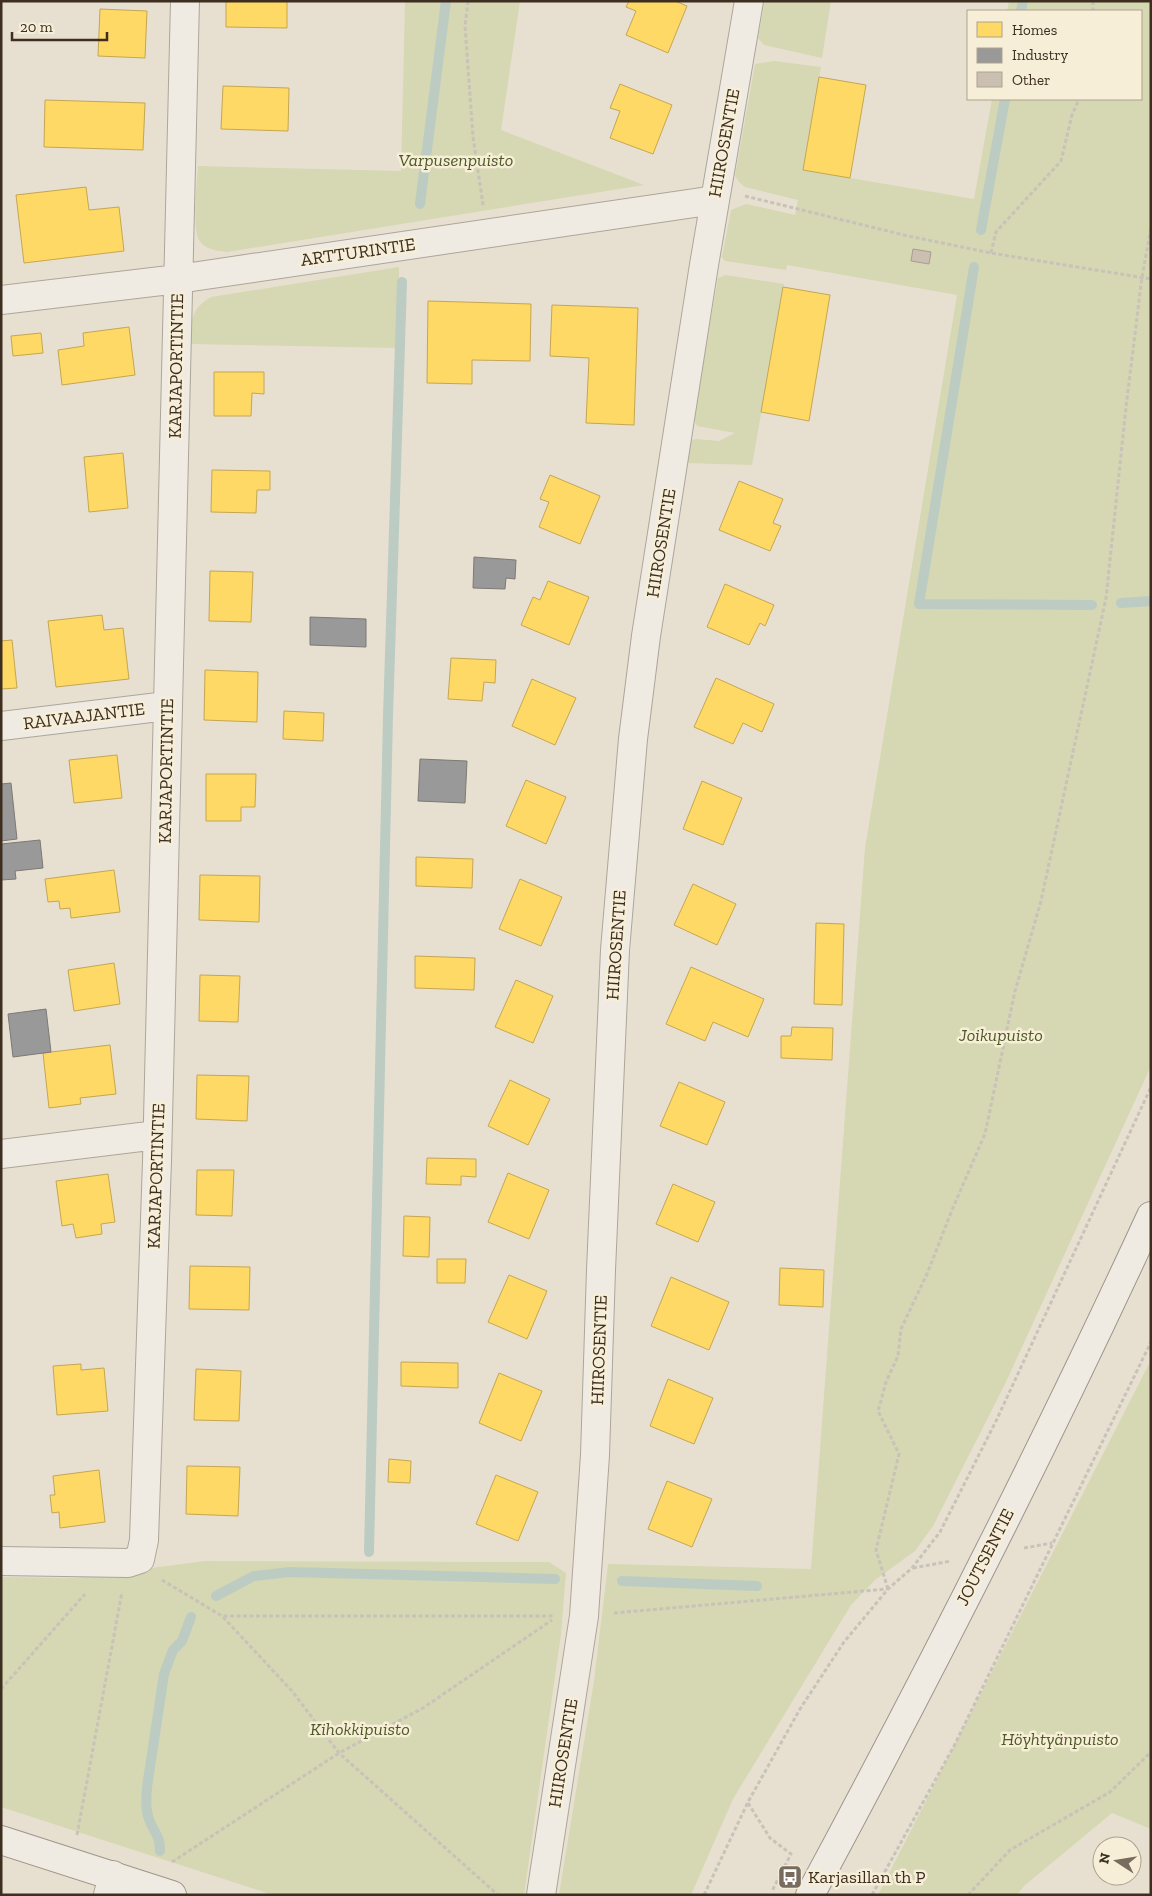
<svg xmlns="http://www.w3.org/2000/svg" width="1152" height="1896" font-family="'Zilla Slab',serif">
<rect width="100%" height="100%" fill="#e7e0d1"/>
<!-- green -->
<path fill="#d6d7b3" d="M 405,1 L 520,1 L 501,130 L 644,185 L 227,252 C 217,251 204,249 199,240 C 192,229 197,181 198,166 L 401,171 Z
M 765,1 L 831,1 L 822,58 L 764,45 L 758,38 Z
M 1009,1 L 1151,1 L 1151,1066 L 1005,1384 L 933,1526 L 915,1551 L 875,1580 L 851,1605 L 733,1799 L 691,1895 L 559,1895 L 594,1681 L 608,1564 L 811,1569 L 865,848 L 957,295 L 787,265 L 786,270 L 725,261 L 722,257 L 731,210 L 746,204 L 795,215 L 798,200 L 745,187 L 739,182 L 735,176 L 755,64 L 774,61 L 821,67 L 803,170 L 974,199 L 992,99 L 1141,99 L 1141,11 L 1007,11 Z
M 399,267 L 398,348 L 190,344 C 191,322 190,309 211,297 Z
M 726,275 L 784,284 L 752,465 L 686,463 L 691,440 L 696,439 L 719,441 L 735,433 L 697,426 L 693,418 L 718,278 Z
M 1151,1360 L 1151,1829 L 1112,1813 L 1024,1886 L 1017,1895 L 878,1895 Z
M 205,1561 L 549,1562 L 566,1573 L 561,1634 L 524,1895 L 273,1895 L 1,1807 L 1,1577 L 75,1578 Z"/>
<!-- homes -->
<path fill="#ffd966" stroke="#c5a651" d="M 226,1 L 287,1 L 287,28 L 226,27 Z
M 629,1 L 675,1 L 687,6 L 668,53 L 626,35 L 636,11 L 626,7 Z
M 100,9 L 147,11 L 145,58 L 98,56 Z
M 819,77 L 866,85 L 850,178 L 803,170 Z
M 620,84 L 672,105 L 653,154 L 610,138 L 620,111 L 610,108 Z
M 223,86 L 289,88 L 288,131 L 221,129 Z
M 45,100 L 145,103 L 143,150 L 44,147 Z
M 86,187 L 89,210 L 119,207 L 124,251 L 24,263 L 16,195 Z
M 783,287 L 830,295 L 809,421 L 761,412 Z
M 428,301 L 531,304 L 530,361 L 472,360 L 472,384 L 427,383 Z
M 552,305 L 638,308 L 634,425 L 586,423 L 589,358 L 550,356 Z
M 129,327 L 135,375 L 62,385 L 58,350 L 84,346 L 83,333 Z
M 41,333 L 43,353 L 13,356 L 11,336 Z
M 214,372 L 264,372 L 264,394 L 252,393 L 251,416 L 214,416 Z
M 123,453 L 128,508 L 89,512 L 84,457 Z
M 212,470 L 270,471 L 270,490 L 257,490 L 256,513 L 211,512 Z
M 550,475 L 600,496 L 580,544 L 539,527 L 549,502 L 540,499 Z
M 739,481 L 783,499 L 773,523 L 781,526 L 770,551 L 719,530 Z
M 210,571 L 253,572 L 251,622 L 209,621 Z
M 548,581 L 589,597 L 569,645 L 521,625 L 533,597 L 540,600 Z
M 725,584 L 774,605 L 765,626 L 760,623 L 749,645 L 707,627 Z
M 102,615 L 104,630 L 123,628 L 129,679 L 56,687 L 48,621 Z
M 12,640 L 17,688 L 1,689 L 1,641 Z
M 451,658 L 496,660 L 495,683 L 484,682 L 482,701 L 448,699 Z
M 205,670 L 258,672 L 257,722 L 204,720 Z
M 716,678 L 774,704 L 762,732 L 743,723 L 733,744 L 694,727 Z
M 532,679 L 576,698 L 555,745 L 512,726 Z
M 284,711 L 324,713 L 323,741 L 283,739 Z
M 117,755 L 122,798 L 74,803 L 69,760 Z
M 206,774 L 256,774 L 255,807 L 241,807 L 241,821 L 206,821 Z
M 526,780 L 566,797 L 546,844 L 506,826 Z
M 702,781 L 742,798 L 723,845 L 683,829 Z
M 416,857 L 473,859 L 472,888 L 416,886 Z
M 114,870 L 120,912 L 71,918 L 70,908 L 60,909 L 59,901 L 48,902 L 45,879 Z
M 200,875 L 260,876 L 259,922 L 199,920 Z
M 520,879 L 562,897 L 541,946 L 499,929 Z
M 693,884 L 736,904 L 717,945 L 674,925 Z
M 816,923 L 844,924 L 842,1005 L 814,1004 Z
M 415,956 L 475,958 L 474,990 L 415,988 Z
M 114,963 L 120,1004 L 74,1011 L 68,970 Z
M 691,967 L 764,999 L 748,1037 L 713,1022 L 705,1041 L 666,1024 Z
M 200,975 L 240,976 L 238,1022 L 199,1021 Z
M 516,980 L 553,996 L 533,1043 L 495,1027 Z
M 792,1027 L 833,1028 L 832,1060 L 781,1058 L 781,1036 L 791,1036 Z
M 110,1045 L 116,1094 L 80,1098 L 81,1104 L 49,1108 L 43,1053 Z
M 197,1075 L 249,1076 L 247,1121 L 196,1119 Z
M 510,1080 L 550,1099 L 528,1145 L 488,1126 Z
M 679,1082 L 725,1102 L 707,1145 L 660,1126 Z
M 427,1158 L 476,1159 L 476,1177 L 461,1176 L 461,1185 L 426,1184 Z
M 197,1170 L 234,1170 L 232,1216 L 196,1215 Z
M 508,1173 L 549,1190 L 529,1239 L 488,1222 Z
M 108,1174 L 115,1222 L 101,1224 L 102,1234 L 76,1238 L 73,1224 L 62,1226 L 56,1181 Z
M 673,1184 L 715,1202 L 698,1242 L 656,1224 Z
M 404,1216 L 430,1217 L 429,1257 L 403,1256 Z
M 437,1259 L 466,1259 L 465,1283 L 437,1283 Z
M 190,1266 L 250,1267 L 249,1310 L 189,1309 Z
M 780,1268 L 824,1270 L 823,1307 L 779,1305 Z
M 509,1275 L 547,1291 L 527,1339 L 488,1322 Z
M 671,1277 L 729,1302 L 709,1350 L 651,1326 Z
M 401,1362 L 458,1363 L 458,1388 L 401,1386 Z
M 81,1364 L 81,1370 L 104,1368 L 108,1411 L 57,1415 L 53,1366 Z
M 196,1369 L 241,1371 L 239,1421 L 194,1420 Z
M 499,1373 L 542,1391 L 521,1441 L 479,1423 Z
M 668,1379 L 713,1398 L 694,1444 L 650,1426 Z
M 389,1459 L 411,1461 L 410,1483 L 388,1482 Z
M 187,1466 L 240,1467 L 238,1516 L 186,1514 Z
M 99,1470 L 105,1522 L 60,1528 L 59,1512 L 52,1513 L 50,1495 L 55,1495 L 53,1476 Z
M 496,1475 L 538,1492 L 518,1541 L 476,1524 Z
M 667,1481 L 712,1499 L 692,1547 L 648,1529 Z"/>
<!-- industry -->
<path fill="#999" stroke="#7d7975" d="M 474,557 L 516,560 L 515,579 L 506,578 L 505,589 L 473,588 Z
M 310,617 L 366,619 L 366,647 L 310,645 Z
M 420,759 L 467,761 L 465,803 L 418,801 Z
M 11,783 L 17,839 L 1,841 L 1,784 Z
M 40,840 L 43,868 L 15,871 L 16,879 L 1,880 L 1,844 Z
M 46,1009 L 51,1052 L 13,1057 L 8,1014 Z"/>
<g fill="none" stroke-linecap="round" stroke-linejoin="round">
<!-- stream -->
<path stroke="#bcccc2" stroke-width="10" d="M 1021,11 L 1023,1
M 420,204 L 446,1
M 981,230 L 1005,99
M 974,267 L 919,604 L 1092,605
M 1121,603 L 1151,601
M 369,1552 L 388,716 L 402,282
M 622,1581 L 757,1586
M 216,1596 L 254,1576 L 290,1572 L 555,1579
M 160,1851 C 160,1837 156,1835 151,1824 C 145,1812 146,1799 147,1787 L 164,1674 L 173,1650 L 182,1641 L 191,1617"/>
</g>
<!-- building -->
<path fill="#cbbfb2" stroke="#a89c90" d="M 913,249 L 931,252 L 929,264 L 911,261 Z"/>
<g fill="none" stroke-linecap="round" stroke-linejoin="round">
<defs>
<path id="street" d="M 1,300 L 178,279 L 715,200
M 1,726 L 167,706
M 1,1154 L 157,1135
M 1,1561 L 128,1563 L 140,1559 L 144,1540 L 157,1161 L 185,1
M 108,1895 L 113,1875
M 541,1895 L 584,1616 L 595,1455 L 601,1270 L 615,950 L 633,739 L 646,636 L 704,265 L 749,1"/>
<path id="secondary" d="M 1,1840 L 172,1895
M 810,1895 C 930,1672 1045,1446 1151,1216"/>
</defs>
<!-- street casing -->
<use href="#street" stroke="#ada599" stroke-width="30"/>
<!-- secondary casing -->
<use href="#secondary" stroke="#9c958a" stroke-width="30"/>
<!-- path -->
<path stroke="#c8c2b9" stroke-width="3" stroke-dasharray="4 2.5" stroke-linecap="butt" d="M 468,1 L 465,26 L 473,137 L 483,205
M 1093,1 L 1093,11
M 745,196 L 908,236 L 991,253 L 1151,279
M 991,253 L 996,232 L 1061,161 L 1072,115 L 1079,99
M 1024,1548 L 1052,1543
M 913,1568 L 951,1561
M 162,1580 L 222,1616 L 553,1616
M 888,1589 L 876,1550 L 899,1454 L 878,1411 L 886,1382 L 898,1356 L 901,1329 L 927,1274 L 952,1210 L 985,1134 L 1015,991 L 1041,901 L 1106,598 L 1126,407 L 1142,277 L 1151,228
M 614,1613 L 887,1589
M 223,1617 L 292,1691 L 339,1753 L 498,1895
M 1,1689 L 85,1594
M 748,1803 L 770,1838 L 791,1854 L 772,1891
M 77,1835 L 122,1592
M 172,1862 L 339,1753 L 423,1708 L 552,1620
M 704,1895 L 748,1802 L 800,1709 L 844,1642 L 888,1589 L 912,1568 L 940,1532 L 996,1421 L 1151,1087
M 872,1895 L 954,1746 L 1151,1342
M 968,1895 L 1010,1850 L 1110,1792 L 1151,1752"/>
<!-- street -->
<use href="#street" stroke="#efebe3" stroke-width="28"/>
<!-- secondary -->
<use href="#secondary" stroke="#efebe3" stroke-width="28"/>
</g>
<!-- icons -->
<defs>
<symbol id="bus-square" viewBox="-11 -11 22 22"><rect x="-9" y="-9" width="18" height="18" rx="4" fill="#786c5e" stroke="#f7eed8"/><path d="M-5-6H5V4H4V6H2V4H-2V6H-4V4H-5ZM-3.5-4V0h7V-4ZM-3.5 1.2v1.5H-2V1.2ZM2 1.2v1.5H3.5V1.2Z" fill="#fff"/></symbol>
</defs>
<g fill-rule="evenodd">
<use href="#bus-square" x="776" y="1863" width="28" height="28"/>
</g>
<g text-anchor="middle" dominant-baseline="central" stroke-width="5" stroke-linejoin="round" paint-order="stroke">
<!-- street labels -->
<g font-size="18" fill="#3d2e20" stroke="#f7eed8">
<text transform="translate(724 143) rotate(-80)">HIIROSENTIE</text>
<text transform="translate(358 252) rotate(-8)">ARTTURINTIE</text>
<text transform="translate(176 366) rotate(-89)">KARJAPORTINTIE</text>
<text transform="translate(661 543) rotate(-81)">HIIROSENTIE</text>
<text transform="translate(84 716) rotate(-7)">RAIVAAJANTIE</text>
<text transform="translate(166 771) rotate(-89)">KARJAPORTINTIE</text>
<text transform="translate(616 945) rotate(-86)">HIIROSENTIE</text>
<text transform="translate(156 1176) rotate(-88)">KARJAPORTINTIE</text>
<text transform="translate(599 1350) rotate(-88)">HIIROSENTIE</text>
<text transform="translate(985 1557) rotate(-63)">JOUTSENTIE</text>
<text transform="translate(563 1753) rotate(-81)">HIIROSENTIE</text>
</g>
<!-- park labels -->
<g font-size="18" font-style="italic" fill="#4d5a26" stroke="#f7eed8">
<text x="456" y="160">Varpusenpuisto</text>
<text x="1001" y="1035">Joikupuisto</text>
<text x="360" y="1729">Kihokkipuisto</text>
<text x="1060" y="1739">Höyhtyänpuisto</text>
</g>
<!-- poi labels -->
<g font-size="18" fill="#3d2e20" stroke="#f7eed8" text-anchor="start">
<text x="808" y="1877">Karjasillan th P</text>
</g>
</g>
<!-- border -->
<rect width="1152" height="1896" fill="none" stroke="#3d2e20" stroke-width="5"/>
<!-- legend -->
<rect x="967" y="10" width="175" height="90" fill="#f7eed8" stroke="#ada18e"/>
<rect x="977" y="22" width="25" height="15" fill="#ffd966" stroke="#ada18e"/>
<text x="1012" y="35" font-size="15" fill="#3d2e20">Homes</text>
<rect x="977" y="48" width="25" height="15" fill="#999999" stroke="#ada18e"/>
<text x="1012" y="60" font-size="15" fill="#3d2e20">Industry</text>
<rect x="977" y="72" width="25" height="15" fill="#cbbfb2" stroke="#ada18e"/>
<text x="1012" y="85" font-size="15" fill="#3d2e20">Other</text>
<!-- north arrow -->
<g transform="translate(1117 1861) rotate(282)"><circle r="24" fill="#f7eed8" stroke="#ada18e"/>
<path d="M0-4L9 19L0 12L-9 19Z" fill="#786c5e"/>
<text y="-8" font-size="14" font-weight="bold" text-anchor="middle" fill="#3d2e20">N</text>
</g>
<!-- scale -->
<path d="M12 32v8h95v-8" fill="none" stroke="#3d2e20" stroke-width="2.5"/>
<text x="20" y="32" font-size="15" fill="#3d2e20" stroke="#f7eed8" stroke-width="4" paint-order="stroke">20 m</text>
</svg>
